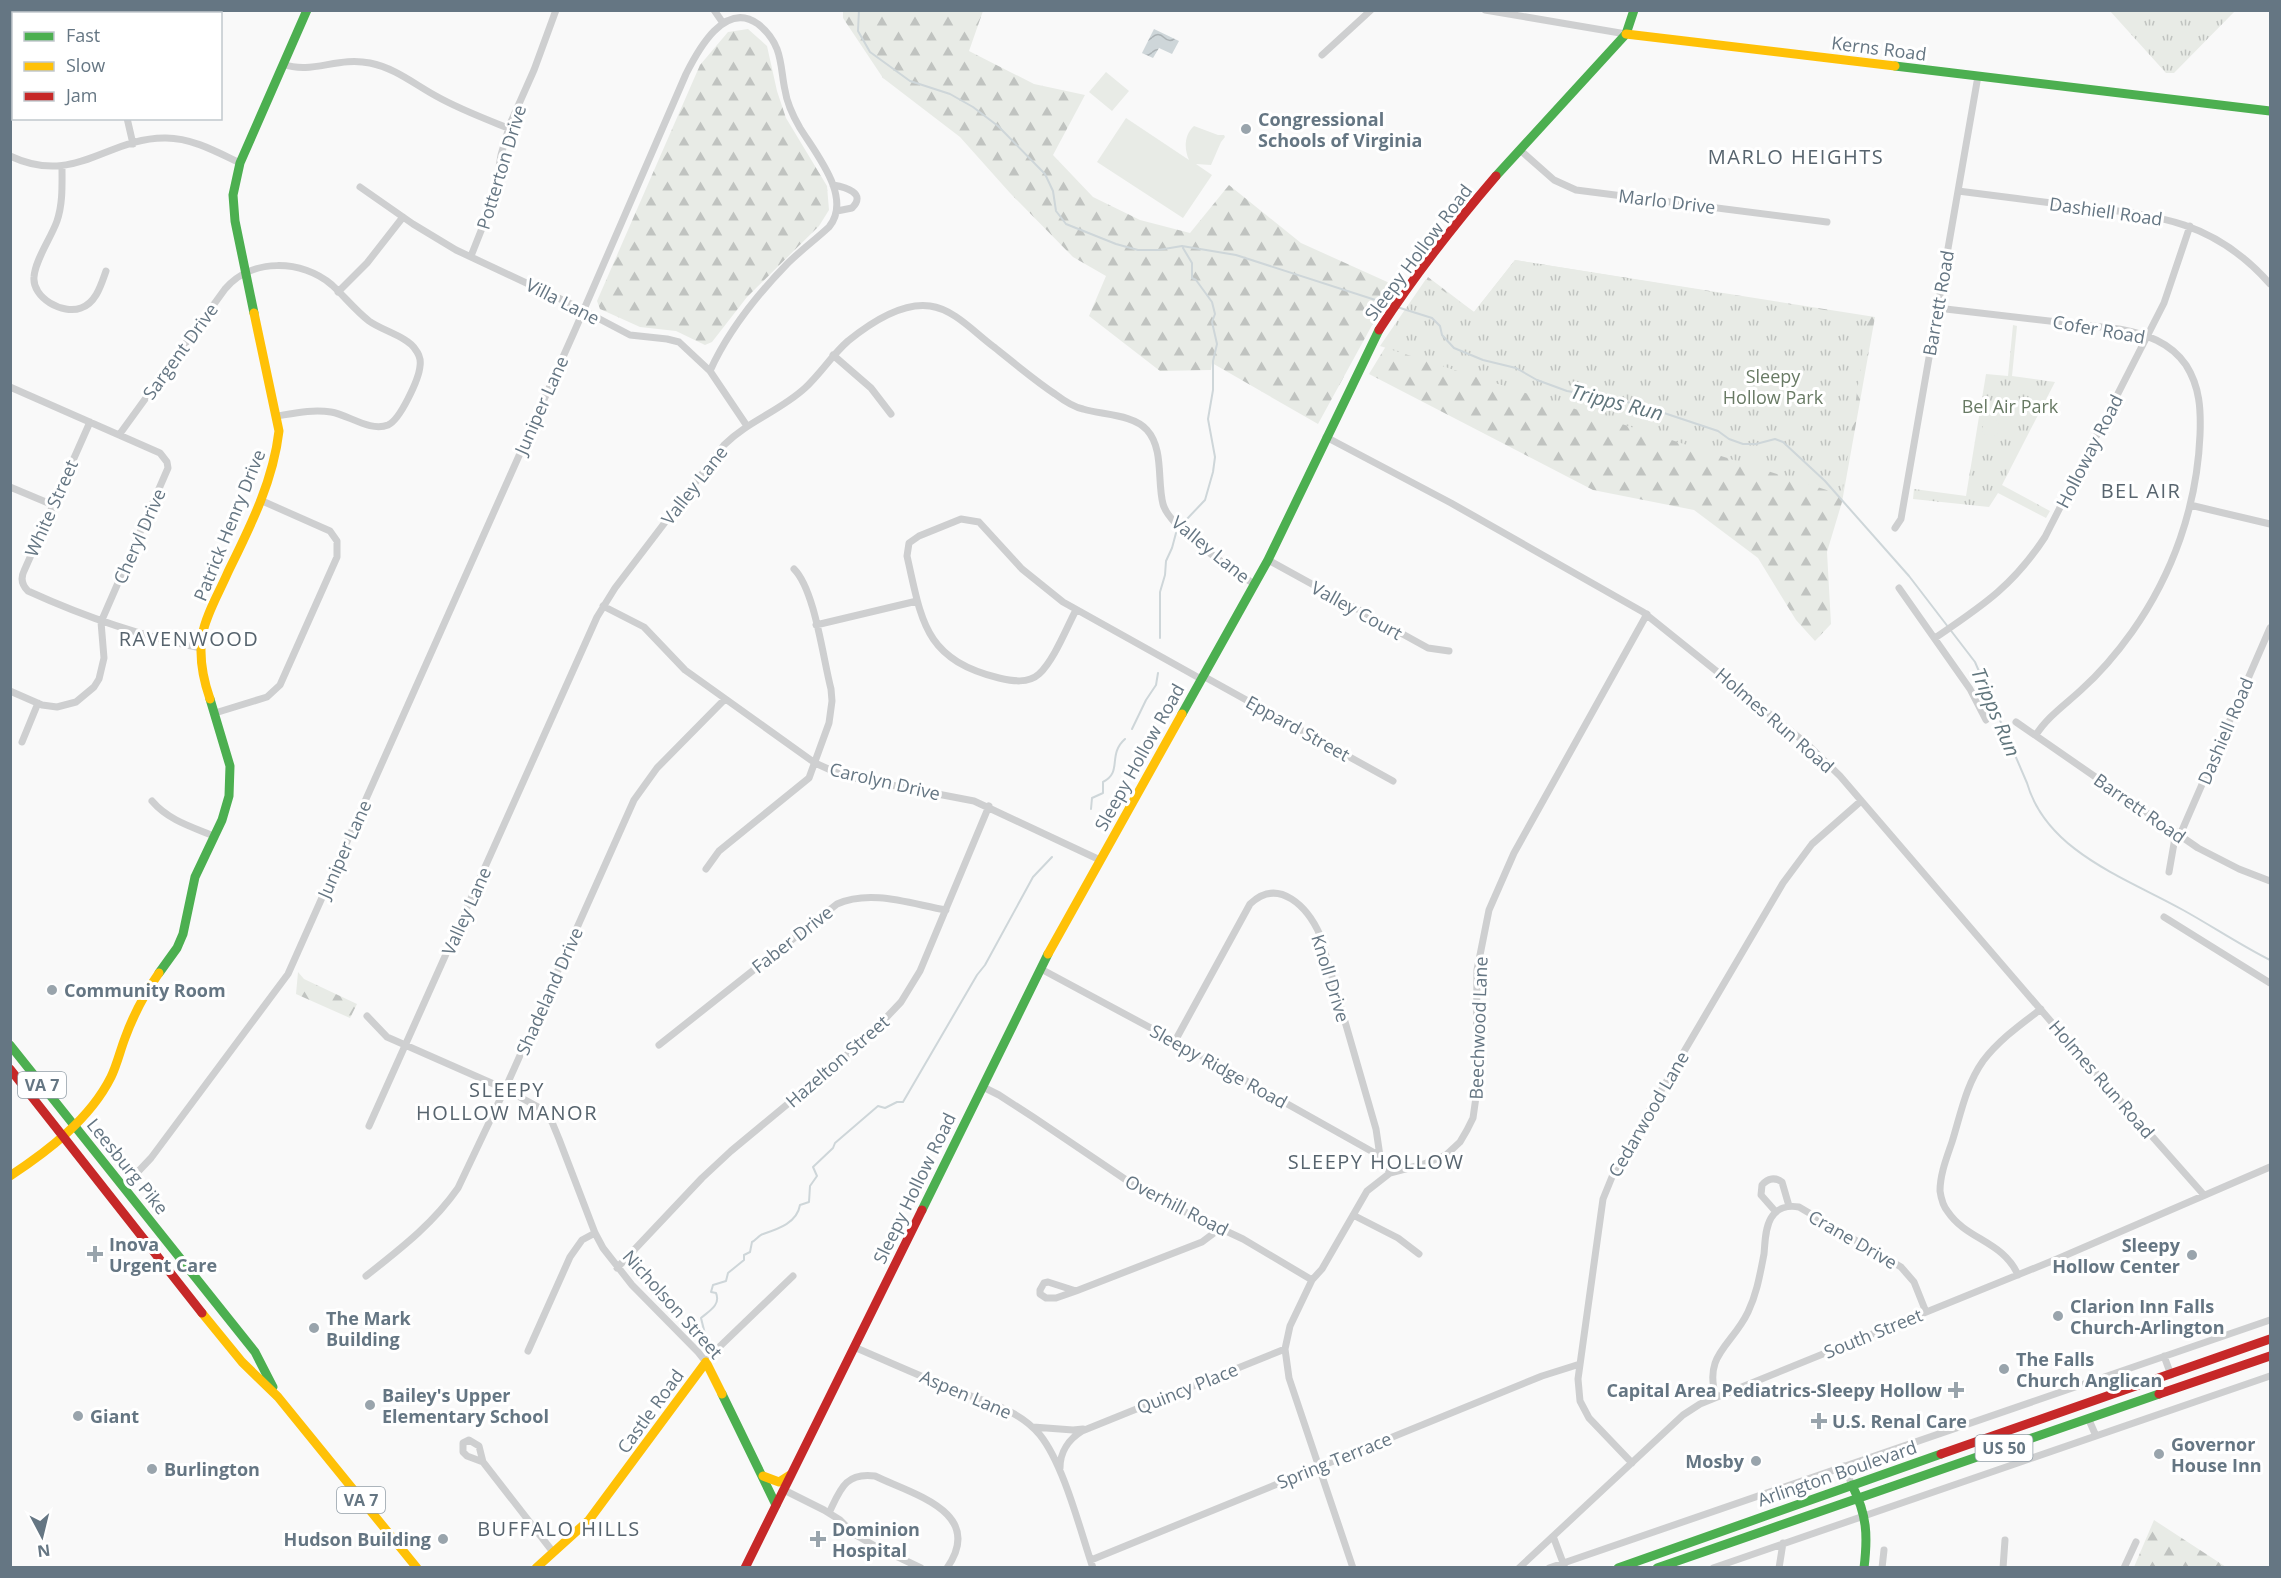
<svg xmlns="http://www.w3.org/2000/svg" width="2281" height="1578" font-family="'Open Sans',sans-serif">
<defs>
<pattern id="forest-firs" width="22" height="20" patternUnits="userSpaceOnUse" patternTransform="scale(1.5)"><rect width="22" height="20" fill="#e8ebe6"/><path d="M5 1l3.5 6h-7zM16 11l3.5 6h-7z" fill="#c0c3c0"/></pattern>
<pattern id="park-tufts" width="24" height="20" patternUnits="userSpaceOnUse" patternTransform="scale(1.5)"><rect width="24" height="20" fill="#e8ebe6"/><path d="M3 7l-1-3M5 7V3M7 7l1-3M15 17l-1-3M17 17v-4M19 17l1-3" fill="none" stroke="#c0c3c0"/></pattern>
<pattern id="water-waves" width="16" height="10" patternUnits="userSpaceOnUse" patternTransform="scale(1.5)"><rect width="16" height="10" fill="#ced6d9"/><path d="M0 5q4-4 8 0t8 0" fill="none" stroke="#abb2b5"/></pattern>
</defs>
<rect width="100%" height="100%" fill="#f9f9f9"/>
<!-- forest -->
<path fill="url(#forest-firs)" d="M 843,11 L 983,11 L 969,51 L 1034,84 L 1085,95 L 1053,155 L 1093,197 L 1140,220 L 1190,233 L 1229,185 L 1301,243 L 1394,285 L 1318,424 L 1212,363 L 1211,370 L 1160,371 L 1089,316 L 1106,276 L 1073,257 L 1010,193 L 960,137 L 883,78 L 843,18 Z
M 748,29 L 767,46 L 777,91 L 786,118 L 827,186 L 829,210 L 819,226 L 747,297 L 712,342 L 705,345 L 676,331 L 640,327 L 600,309 L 597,301 L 700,65 L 728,32 Z
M 1515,260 L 1875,317 L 1842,502 L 1827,552 L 1831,624 L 1815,641 L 1796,620 L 1758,558 L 1694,510 L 1593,490 L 1369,374 L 1428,277 L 1474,312 Z
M 298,972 L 304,979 L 357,1004 L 350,1018 L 296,994 Z
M 2154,1520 L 2226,1567 L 2134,1567 Z"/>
<!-- park -->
<path fill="url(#park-tufts)" d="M 2110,11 L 2109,11 L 2235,11 L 2174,73 L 2166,73 Z
M 1515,260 L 1868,317 L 1842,495 L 1380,346 L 1426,279 L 1474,312 Z
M 2013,325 L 2017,326 L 2012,376 L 2055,382 L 2002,485 L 2050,511 L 2046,518 L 1998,493 L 1989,507 L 1913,499 L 1914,489 L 1966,496 L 1986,374 L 2008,376 Z"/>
<!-- garden -->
<path fill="#e8ebe6" d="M 1106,72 L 1129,91 L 1112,111 L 1089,92 Z
M 1126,118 L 1189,160 C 1184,149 1184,135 1194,126 L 1218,135 L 1224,135 L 1225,137 L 1221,142 L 1211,165 L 1196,164 L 1212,175 L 1183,218 L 1097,162 Z
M 1984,419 L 1999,421 L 1997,436 L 1982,434 Z"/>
<!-- water -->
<path fill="url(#water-waves)" d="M 1154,29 L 1179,41 L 1172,54 L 1159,48 L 1153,58 L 1142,53 Z"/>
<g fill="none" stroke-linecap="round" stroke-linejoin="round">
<!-- stream -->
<path stroke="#ced6d9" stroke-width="2" d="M 859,10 L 858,31 L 870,52 L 910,81 L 950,94 L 973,107 L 998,126 L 1045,174 L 1053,191 L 1056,211 L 1066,224 L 1116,244 L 1138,250 L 1158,250 L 1182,246 L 1236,255 L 1391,305
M 1183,248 L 1192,263 L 1192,278 L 1196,280 L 1212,302 L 1215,314 L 1212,322 L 1217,344 L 1213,361 L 1213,390 L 1208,419 L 1215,457 L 1213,472 L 1205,500 L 1186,520
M 1397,307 L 1432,318 L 1440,326 L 1442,335 L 1454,348 L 1483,360 L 1516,368 L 1537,380 L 1567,391 L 1620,400 L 1652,409 L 1718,431 L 1729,439 L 1743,444 L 1756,444 L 1775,439 L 1783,442 L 1825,481 L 1909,576 L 1975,662 L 2027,783 C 2047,852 2126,878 2183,910 C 2212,926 2240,945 2270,960
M 1160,638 L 1160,592 L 1165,575 L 1166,561 L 1172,548 L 1176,533
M 1132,729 L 1146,700 L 1156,685 L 1158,673
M 1091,809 L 1092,798 L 1103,793 L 1103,782 C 1123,772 1107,755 1125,739
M 707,1342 L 701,1318 C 709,1311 721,1305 716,1293 L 711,1292 L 713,1285 L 726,1281 L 728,1273 L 744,1260 L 744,1255 L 750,1252 L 752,1242 C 756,1240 759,1235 763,1234 C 778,1229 797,1223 800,1205 L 809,1202 L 810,1186 L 817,1176 L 813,1167 L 833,1148 L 835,1143 L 878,1106 L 885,1108 L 897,1102 L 903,1102 L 977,975 L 985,965 L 1033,877 L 1052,857"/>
<!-- street -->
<path stroke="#cecfd0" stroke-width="7" d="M 714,10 L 723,23
M 1485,10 L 1626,34
M 149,14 L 149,10
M 10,34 L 14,36
M 1322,55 L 1371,10
M 283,64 C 312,75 337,56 370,63 C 395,68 414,84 436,96 C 459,109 483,118 508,128
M 10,93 L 14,86
M 127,118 L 133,144
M 1520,150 L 1554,180 L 1576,190 L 1827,222
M 10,156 C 76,187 107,137 166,138 C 192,138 217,152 240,163
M 62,167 C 62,185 63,203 57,221 C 51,238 35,260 34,277 C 32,298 63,315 81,308 C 96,303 101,285 106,271
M 833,185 C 845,187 867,193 852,208 L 837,211
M 360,187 L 413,224 L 456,250 L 571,304 L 630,335 L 667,339 L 679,342 L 710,371 L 747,426
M 1958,191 C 1997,196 2037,201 2076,206 C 2156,215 2214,220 2270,284
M 471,256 L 494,198 L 501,155 L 510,124 L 534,70 L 556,10
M 338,292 L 367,263 L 403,217
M 1937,308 L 2119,329 C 2146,334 2170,342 2186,365 C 2200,387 2201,410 2200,435 C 2197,506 2173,574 2132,632 C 2117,653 2100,673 2081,690 C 2066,704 2047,717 2036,735
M 833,355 L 871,388 L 891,414
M 10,387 L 160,453 L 167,462 L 168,468 L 101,622 L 104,658 L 99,679 L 94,687 L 76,702 L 57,707 L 42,705 L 10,691
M 90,422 L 24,571 C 20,579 22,585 28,591 C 85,617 139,636 201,648
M 119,435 L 225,289 C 251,258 302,259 332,285 C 345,297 355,310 369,321 C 381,330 408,337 415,349 C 419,354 421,360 420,366 C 419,379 400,420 388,425 C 370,432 349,415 331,412 C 313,409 295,413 277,416
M 1326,437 L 1451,503 L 1643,612 L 1807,744 L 1840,776 L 2072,1046 L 2204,1195
M 10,487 L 53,505
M 2190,505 L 2270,524
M 1895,528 L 1901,519 L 1902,513 L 1978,76
M 1268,560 L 1428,648 L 1449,651
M 1899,588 L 1970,689 L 1986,720
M 603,606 L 644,627 L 685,670 L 815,763 L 844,776 L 974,801 L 1100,860
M 1076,610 C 1066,629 1054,660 1039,674 C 1028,684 1012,681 999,678 C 924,659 922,622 907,556 L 909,543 L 919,536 L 961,519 L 979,522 L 1022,569 L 1063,602 L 1201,679
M 816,625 L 917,601
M 1935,638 C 1982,606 2013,586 2045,537 L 2164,303 L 2190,226
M 1203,676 L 1393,781
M 215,713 L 267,697 L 280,685 L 337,557 L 337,541 L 330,531 L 260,500
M 2016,722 L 2198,848 L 2239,869 L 2270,881
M 22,742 L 38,703
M 152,801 C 168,820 192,827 214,836
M 2180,835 L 2270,628
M 706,869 L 719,851 L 809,778 L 829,723 L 832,701 L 831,689 C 823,659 815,590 794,569
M 2169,872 L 2176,832
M 2164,917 L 2270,983
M 1041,969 L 1175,1041 L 1380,1156 L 1390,1173
M 367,1016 L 387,1037 L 505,1089 L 540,1108 L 552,1122 L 559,1139 L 595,1233 L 603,1248 L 632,1285 L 698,1352 L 706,1362 L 713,1353 L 793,1276
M 1175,1041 L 1250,904 C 1279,876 1308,908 1320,935 L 1376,1129 L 1380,1156
M 659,1045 L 837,904 C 871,889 911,904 946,910
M 983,1087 L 999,1095 L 1033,1117 L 1147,1194 L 1243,1239 L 1312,1280
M 369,1126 L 597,617 L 615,588 L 724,445 C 748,421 780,411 805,388 C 821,373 832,355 848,341 C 869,324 902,302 930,306 C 954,309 975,333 994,347 C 1014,363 1034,380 1055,394 C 1063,400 1073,407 1083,409 C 1102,415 1133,414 1147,430 C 1164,449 1157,481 1163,504 C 1169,528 1233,570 1254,584
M 133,1177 L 151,1158 L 288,974 L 575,330 L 686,74 C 698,50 725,0 758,24 C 767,31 773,39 777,49 C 782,62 782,77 785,90 C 787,104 793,116 800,128 C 816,154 853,198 829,227 C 815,240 800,251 787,264 C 756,296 728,331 710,371
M 1776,1212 L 1761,1195 L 1762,1185 C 1768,1178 1775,1177 1782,1182 L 1789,1206
M 1353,1215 L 1398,1238 L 1419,1254
M 617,1268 L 702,1178 L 731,1151 L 866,1039 L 901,1002 L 920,971 L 989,806
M 2018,1275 C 2003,1241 1967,1240 1948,1212 C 1943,1206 1941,1198 1940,1191 C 1940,1174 1947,1157 1952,1142 C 1961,1113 1966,1085 1983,1061 C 1999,1040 2020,1025 2041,1009
M 366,1276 C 400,1249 433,1224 458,1188 L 505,1089 L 634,800 L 657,768 L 725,699
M 1048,1282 L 1076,1291 L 1056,1298 L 1046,1298 L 1040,1294 L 1040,1290 L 1044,1283 Z
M 1076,1291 L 1202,1242 L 1214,1233 L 1218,1227
M 854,1347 C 889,1362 924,1378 960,1392 C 989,1403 1019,1410 1040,1435 C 1064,1465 1080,1530 1093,1568
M 528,1351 L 570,1257 L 582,1240 L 595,1233
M 2164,1356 L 2171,1375
M 1716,1397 C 1703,1354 1732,1346 1748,1312 C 1757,1293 1760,1274 1764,1254 C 1765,1243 1765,1228 1771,1218 C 1777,1208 1788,1205 1799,1207 L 1901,1267 L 1914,1282 L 1926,1312
M 2089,1420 L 2096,1436
M 1033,1427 L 1073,1430 L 1083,1429
M 469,1440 L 479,1446 L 483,1462 L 467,1456 L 463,1452 L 463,1443 Z
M 483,1462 L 553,1552
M 1632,1463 L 1589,1418 L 1580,1401 L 1578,1379 L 1603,1199 L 1614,1172 L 1625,1152 L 1783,883 L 1812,844 L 1861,801
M 1844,1466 L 1852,1485
M 1060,1468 C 1060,1452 1069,1439 1082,1431 L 1285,1349
M 784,1490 L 824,1510 L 840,1520 L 854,1534 L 875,1546 L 921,1568
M 829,1513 C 840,1490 845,1472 875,1476 C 912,1494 986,1512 947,1568
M 1553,1536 L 1565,1568
M 1091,1560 L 1542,1376 L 1580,1364
M 1353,1568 L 1289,1378 L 1285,1349 L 1290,1326 L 1312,1280 L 1322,1269 L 1367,1191 L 1390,1173 L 1424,1164 L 1446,1155 L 1460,1142 L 1467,1130 L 1473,1118 L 1476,1097 L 1477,970 L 1489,910 L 1514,853 L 1647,614
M 1519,1568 L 1683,1415 L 1700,1404 L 2057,1259 L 2270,1167
M 1549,1568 L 2270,1320
M 1713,1568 L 2270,1376
M 1779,1568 L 1783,1543
M 1882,1568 L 1884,1550
M 2003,1568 L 2005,1540
M 2124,1568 L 2136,1542"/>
<!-- fast -->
<path stroke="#4caf50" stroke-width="9" d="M 1895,66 L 2270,111
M 1496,176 L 1626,34 L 1634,10
M 254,313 L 235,221 L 233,195 L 240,163 L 307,10
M 1182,714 L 1268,560 L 1379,330
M 159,973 L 177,948 L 183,934 L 195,877 L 222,820 L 229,796 L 230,766 L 210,699
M 10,1045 L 255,1352 L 273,1387
M 922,1210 L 1048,954
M 722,1394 L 776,1505
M 1852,1485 C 1867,1515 1868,1535 1864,1568
M 1618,1568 L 1941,1454
M 1657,1568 L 2159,1394"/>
<!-- slow -->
<path stroke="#ffc107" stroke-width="9" d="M 1626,34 L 1895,66
M 210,699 C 203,679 199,657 202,636 C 206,614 219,593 228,572 C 250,527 273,482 279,431 L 254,313
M 1048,954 L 1182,714
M 10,1176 C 48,1151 90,1119 111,1077 C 117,1065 120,1051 125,1038 C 133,1016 145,993 159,973
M 202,1313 L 242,1362 L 278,1397 L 417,1568
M 763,1476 L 779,1482 L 790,1475
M 536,1568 L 589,1520 L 706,1362 L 722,1394"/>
<!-- jam -->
<path stroke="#c62828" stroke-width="9" d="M 1379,330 C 1414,276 1454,225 1496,176
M 10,1069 L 202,1313
M 2159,1394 L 2270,1356
M 1941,1454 L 2270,1339
M 745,1568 L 922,1210"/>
</g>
<!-- markers -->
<g fill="#99a4ac" stroke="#fff" stroke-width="2">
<circle cx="1246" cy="129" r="6"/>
<circle cx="52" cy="990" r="6"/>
<path d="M92 1245h6v6h6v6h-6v6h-6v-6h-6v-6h6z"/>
<circle cx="2192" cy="1255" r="6"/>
<circle cx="2058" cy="1316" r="6"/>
<circle cx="314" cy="1328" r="6"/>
<circle cx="2004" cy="1369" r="6"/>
<path d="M1953 1381h6v6h6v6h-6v6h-6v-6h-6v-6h6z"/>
<circle cx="370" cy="1405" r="6"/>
<circle cx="78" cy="1416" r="6"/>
<path d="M1816 1412h6v6h6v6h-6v6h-6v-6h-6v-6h6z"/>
<circle cx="2159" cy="1454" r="6"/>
<circle cx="1756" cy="1461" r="6"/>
<circle cx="152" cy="1469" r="6"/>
<circle cx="443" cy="1539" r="6"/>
<path d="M815 1530h6v6h6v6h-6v6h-6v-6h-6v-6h6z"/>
</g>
<g text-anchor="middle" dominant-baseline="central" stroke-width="6" stroke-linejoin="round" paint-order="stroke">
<!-- shield labels -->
<g fill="#fff" stroke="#939fa8" stroke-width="1.5">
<rect x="18" y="1072" width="48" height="26" rx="4.5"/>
<rect x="1975.5" y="1435" width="57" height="26" rx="4.5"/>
<rect x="337" y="1487" width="48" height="26" rx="4.5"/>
</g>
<g font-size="16" font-weight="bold" fill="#657683">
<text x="42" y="1085">VA 7</text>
<text x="2004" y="1448">US 50</text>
<text x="361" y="1500">VA 7</text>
</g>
<!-- street labels -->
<g font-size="18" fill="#657683" stroke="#fff">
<text transform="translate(1879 48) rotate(7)">Kerns Road</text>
<text transform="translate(501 167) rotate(-73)">Potterton Drive</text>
<text transform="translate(1667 201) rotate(7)">Marlo Drive</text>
<text transform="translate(2106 211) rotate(8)">Dashiell Road</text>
<text transform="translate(1418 252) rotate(-53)">Sleepy Hollow Road</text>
<text transform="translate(563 301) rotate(27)">Villa Lane</text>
<text transform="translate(1938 303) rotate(-80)">Barrett Road</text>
<text transform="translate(2099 329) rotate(10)">Cofer Road</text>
<text transform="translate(180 351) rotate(-54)">Sargent Drive</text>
<text transform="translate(541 405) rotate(-66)">Juniper Lane</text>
<text transform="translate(2089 451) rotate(-63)">Holloway Road</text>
<text transform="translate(694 485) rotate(-52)">Valley Lane</text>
<text transform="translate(51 508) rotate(-66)">White Street</text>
<text transform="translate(229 525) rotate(-68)">Patrick Henry Drive</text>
<text transform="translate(139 536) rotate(-66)">Cheryl Drive</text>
<text transform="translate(1211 549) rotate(39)">Valley Lane</text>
<text transform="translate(1357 610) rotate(29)">Valley Court</text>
<text transform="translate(1775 720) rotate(41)">Holmes Run Road</text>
<text transform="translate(1298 728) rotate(29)">Eppard Street</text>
<text transform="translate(2225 731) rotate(-67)">Dashiell Road</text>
<text transform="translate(1139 757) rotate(-61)">Sleepy Hollow Road</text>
<text transform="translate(885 781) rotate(13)">Carolyn Drive</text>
<text transform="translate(2140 808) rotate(35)">Barrett Road</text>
<text transform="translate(344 849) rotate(-66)">Juniper Lane</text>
<text transform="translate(466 911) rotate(-66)">Valley Lane</text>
<text transform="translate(792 939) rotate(-38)">Faber Drive</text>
<text transform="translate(1331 978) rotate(73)">Knoll Drive</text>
<text transform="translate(549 991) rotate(-66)">Shadeland Drive</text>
<text transform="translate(1478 1028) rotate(-88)">Beechwood Lane</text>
<text transform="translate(837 1061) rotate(-41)">Hazelton Street</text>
<text transform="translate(1219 1066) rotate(29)">Sleepy Ridge Road</text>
<text transform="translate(2102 1079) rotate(49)">Holmes Run Road</text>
<text transform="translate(1648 1114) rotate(-60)">Cedarwood Lane</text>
<text transform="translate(128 1166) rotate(51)">Leesburg Pike</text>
<text transform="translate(914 1188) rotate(-64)">Sleepy Hollow Road</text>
<text transform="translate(1177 1205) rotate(27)">Overhill Road</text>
<text transform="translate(1853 1239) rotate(30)">Crane Drive</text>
<text transform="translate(673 1304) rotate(48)">Nicholson Street</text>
<text transform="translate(1873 1333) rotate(-22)">South Street</text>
<text transform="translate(1187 1388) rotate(-22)">Quincy Place</text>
<text transform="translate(966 1394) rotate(23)">Aspen Lane</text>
<text transform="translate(650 1411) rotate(-54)">Castle Road</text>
<text transform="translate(1334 1460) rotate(-22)">Spring Terrace</text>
<text transform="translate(1837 1473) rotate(-19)">Arlington Boulevard</text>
</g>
<!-- poi labels -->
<g font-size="18" font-weight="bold" fill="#657683" stroke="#fff" text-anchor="start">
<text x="1258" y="119">Congressional<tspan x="1258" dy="21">Schools of Virginia</tspan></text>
<text x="64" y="990">Community Room</text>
<text x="109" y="1244">Inova<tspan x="109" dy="21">Urgent Care</tspan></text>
<text x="2180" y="1245" text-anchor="end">Sleepy<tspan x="2180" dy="21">Hollow Center</tspan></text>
<text x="2070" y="1306">Clarion Inn Falls<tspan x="2070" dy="21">Church-Arlington</tspan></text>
<text x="326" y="1318">The Mark<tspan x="326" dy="21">Building</tspan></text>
<text x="2016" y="1359">The Falls<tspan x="2016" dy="21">Church Anglican</tspan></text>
<text x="1942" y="1390" text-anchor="end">Capital Area Pediatrics-Sleepy Hollow</text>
<text x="382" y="1395">Bailey's Upper<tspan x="382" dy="21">Elementary School</tspan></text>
<text x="90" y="1416">Giant</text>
<text x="1832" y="1421">U.S. Renal Care</text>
<text x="2171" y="1444">Governor<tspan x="2171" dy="21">House Inn</tspan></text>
<text x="1744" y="1461" text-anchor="end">Mosby</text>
<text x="164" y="1469">Burlington</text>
<text x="832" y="1529">Dominion<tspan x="832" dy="21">Hospital</tspan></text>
<text x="431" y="1539" text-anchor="end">Hudson Building</text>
</g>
<!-- park labels -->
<g font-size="18" fill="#687a64" stroke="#fff">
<text x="1773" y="376">Sleepy<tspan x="1773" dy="21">Hollow Park</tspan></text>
<text x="2010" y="406">Bel Air Park</text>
</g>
<!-- neighbourhood labels -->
<g font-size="20" letter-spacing="1.5" fill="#57646e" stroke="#fff">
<text x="1796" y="156">MARLO HEIGHTS</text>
<text x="2141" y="490">BEL AIR</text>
<text x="189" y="638">RAVENWOOD</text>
<text x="507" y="1089">SLEEPY<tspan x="507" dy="23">HOLLOW MANOR</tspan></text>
<text x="1376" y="1161">SLEEPY HOLLOW</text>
<text x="559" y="1528">BUFFALO HILLS</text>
</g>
<!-- water labels -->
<g font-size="20" font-style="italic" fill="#60757c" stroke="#fff">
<text transform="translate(1617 402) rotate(14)">Tripps Run</text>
<text transform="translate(1996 712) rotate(67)">Tripps Run</text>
</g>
</g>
<!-- border -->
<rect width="2281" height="1578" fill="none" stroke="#657683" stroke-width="24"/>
<!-- legend -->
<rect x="12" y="12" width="210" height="108" fill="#ffffff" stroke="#c1c8cd" stroke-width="1.5"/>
<rect x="24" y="32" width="30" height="9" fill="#4caf50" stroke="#c1c8cd" stroke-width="1.5"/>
<text x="66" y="42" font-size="18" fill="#657683">Fast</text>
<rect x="24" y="62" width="30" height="9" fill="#ffc107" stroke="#c1c8cd" stroke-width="1.5"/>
<text x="66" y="72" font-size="18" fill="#657683">Slow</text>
<rect x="24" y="92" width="30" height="9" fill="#c62828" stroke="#c1c8cd" stroke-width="1.5"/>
<text x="66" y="102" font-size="18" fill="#657683">Jam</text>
<!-- north arrow -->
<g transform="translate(42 1536) rotate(173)" stroke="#ffffff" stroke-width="4.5" paint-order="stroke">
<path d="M0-4.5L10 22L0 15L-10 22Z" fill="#657683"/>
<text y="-9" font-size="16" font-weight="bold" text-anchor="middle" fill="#657683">N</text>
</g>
</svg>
